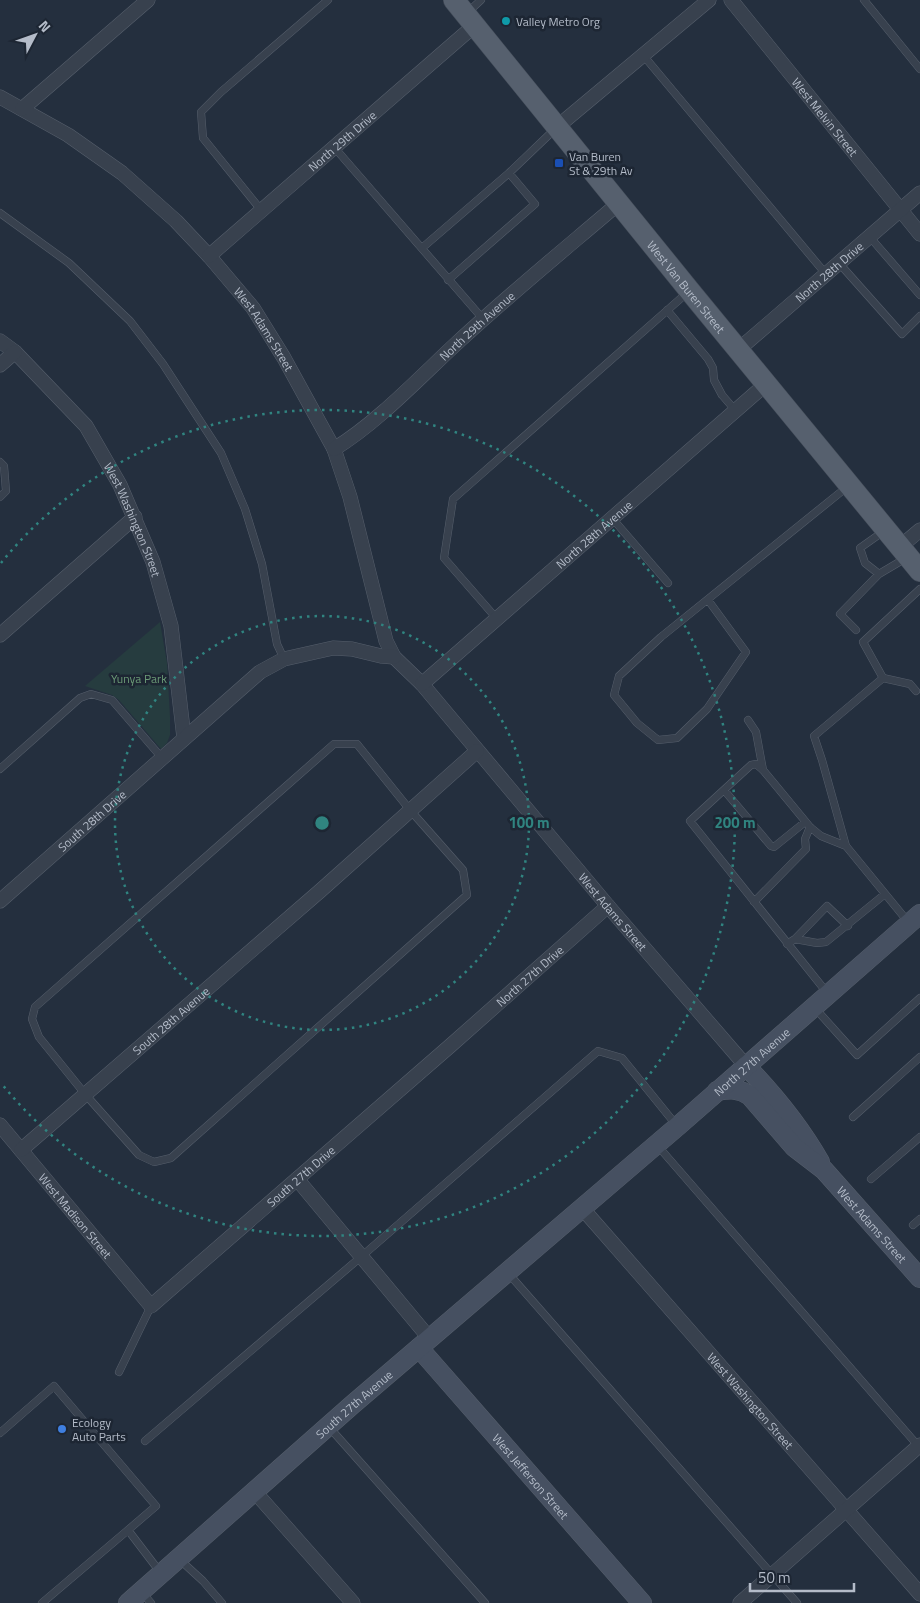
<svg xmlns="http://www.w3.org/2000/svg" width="920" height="1603" font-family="'Titillium Web',sans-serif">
<rect width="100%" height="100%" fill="#242f3e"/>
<!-- park -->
<path fill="#263c3f" d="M 160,622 L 167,663 L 170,717 L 170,735 L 167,743 L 161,749 L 119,700 L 112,695 L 85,686 Z"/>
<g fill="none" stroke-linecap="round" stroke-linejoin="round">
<defs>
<path id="lane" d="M 864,0 L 920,69
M 467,13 L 481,0
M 643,55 L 825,273
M 334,147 L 483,319
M 261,210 L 203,138 L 201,112 L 221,92 L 328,0
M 0,213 L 69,263 L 130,321 L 163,364 L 221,453 L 245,509 L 262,564 L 277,644 L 284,659
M 869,236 L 920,295
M 422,248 L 509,173 L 555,129
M 838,262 L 902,334 L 920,316
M 448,280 L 535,204 L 509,173
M 667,310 L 708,359 L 713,368 L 714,380 L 722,395 L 735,410
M 0,462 L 4,466 L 6,491 L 0,497
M 612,518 L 668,583
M 884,531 L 860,548 L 865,563 L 879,574 L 906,558
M 708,600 L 746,652 L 707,709 L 677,738 L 658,740 L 637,723 L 614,695 L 619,676 L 661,637 L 847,487
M 497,619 L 444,558 L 453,499 L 688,292
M 856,630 L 840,614 L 879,574
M 883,678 L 863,642 L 920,589
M 748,720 L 756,732 L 763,770
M 334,744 L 357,744 L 410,810 L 463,870 L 467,895 L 171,1158 L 154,1162 L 139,1155 L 85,1094 L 39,1037 L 32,1019 L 35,1007 Z
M 0,769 L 80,698 L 91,694 L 112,700 L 162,758
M 724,790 L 771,846 L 774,847 L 805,822
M 754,902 L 806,849 L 805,839 L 810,827
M 909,923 L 846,846 L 822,760 L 814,736 L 883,678 L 910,684 L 916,691
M 795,939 L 827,906 L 848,926
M 787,944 L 795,939 L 817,943 L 826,942 L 885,894
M 828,994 L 690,821 L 751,765 L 756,764 L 763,770 L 810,827 L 821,836 L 846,846
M 814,1007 L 857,1055 L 920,998
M 853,1117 L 920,1057
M 657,1145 L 920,1448
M 871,1179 L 920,1137
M 913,1225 L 920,1219
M 508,1273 L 797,1603
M 119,1372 L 151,1306
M 329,1427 L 485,1603
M 0,1433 L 54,1386 L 156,1506 L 128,1530 L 160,1572
M 145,1441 L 362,1256 L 598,1051 L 622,1058 L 677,1126
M 179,1559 L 203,1581 L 222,1603
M 141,1591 L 151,1603
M 42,1603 L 128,1530"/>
<g id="street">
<path id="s1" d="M 731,0 L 920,234"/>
<path id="s2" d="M 0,97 L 68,135 L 122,173 L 176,221 L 209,256 L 253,308 L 284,358 L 334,449 L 350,497 L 386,641 L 394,657 L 422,684 L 608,906 L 746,1066"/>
<path d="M 22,109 L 148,0"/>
<path d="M 557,127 L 709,0"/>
<path id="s3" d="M 209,256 L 475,25"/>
<path id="s4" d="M 0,341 L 15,352 L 86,426 L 120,485 L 153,562 L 171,626 L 184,738"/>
<path id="s5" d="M 738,350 L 920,193"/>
<path d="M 0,365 L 15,352"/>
<path id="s6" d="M 334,449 C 377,423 420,377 458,342 C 510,294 565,249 619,203"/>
<path d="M 901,546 L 920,530"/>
<path d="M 0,635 L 135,517"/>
<path id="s7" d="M 422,684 L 766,384"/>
<path id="s8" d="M 0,901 L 260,672 L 284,659 L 333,648 L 352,649 L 381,656 L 394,657"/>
<path id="s9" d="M 0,1125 L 151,1306 L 450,1046 L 608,906"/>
<path id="s10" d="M 21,1150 L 320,891 L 477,751"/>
<path d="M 297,1179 L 430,1339"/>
<path id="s11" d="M 582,1208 L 920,1594"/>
<path d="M 255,1492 L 353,1603"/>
<path d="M 740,1603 L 920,1445"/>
</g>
<g id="secondary">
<path d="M 746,1066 C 774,1095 800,1127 820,1162"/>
<path id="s12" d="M 717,1091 C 730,1089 739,1088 750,1096 L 794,1147 L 824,1170 L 920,1278"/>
<path id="s13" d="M 419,1348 L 642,1603"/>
<path id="s14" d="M 128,1603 L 352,1405 L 678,1126 L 920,914"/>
</g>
<g id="primary">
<path id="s15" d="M 454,0 L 689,290 L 920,571"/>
</g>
</defs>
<!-- lane casing -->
<use href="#lane" stroke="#565f6c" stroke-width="8"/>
<!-- street casing -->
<use href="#street" stroke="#565f6c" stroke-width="15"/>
<!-- secondary casing -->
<use href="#secondary" stroke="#565f6c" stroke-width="20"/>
<!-- primary casing -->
<use href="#primary" stroke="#414a57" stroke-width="22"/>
<!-- lane -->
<use href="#lane" stroke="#38414e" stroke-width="7"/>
<!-- street -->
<use href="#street" stroke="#38414e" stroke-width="14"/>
<!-- secondary -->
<use href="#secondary" stroke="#465061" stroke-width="19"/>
<!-- primary -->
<use href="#primary" stroke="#56606e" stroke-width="21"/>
</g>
<!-- distance rings -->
<g fill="none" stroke="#308480" stroke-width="2.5" stroke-dasharray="2.5 5">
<circle cx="322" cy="823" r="207"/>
<path d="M1 563A413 413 0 1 1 1 1083"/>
</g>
<!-- markers -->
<circle fill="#0f9aa8" stroke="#1d2633" stroke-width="2" cx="506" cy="21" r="5"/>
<rect fill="#1a4fb4" stroke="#1d2633" stroke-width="2" x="554" y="158" width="10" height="10" rx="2.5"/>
<circle fill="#3f7fe0" stroke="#1d2633" stroke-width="2" cx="62" cy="1429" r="5"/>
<g text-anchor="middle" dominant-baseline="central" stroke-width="5" stroke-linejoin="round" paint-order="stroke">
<!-- poi labels -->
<g font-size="12" fill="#b4bcc9" stroke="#1d2633" text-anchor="start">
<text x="516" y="21">Valley Metro Org</text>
<text x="569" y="156">Van Buren<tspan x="569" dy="14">St &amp; 29th Av</tspan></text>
<text x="72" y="1422">Ecology<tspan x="72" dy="14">Auto Parts</tspan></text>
</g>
<!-- street labels -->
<g font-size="12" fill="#b4bcc9" stroke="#1d2633">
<text stroke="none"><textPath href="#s1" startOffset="150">West Melvin Street</textPath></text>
<text stroke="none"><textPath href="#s3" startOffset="176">North 29th Drive</textPath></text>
<text stroke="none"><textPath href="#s5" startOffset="120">North 28th Drive</textPath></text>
<text stroke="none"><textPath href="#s15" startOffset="369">West Van Buren Street</textPath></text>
<text stroke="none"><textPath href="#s6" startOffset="189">North 29th Avenue</textPath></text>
<text stroke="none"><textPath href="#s2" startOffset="356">West Adams Street</textPath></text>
<text stroke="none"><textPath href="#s4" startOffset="226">West Washington Street</textPath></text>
<text stroke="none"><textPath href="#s7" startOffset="228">North 28th Avenue</textPath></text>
<text stroke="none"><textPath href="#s8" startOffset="122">South 28th Drive</textPath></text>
<text stroke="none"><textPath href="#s2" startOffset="1048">West Adams Street</textPath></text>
<text stroke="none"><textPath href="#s9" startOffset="738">North 27th Drive</textPath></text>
<text stroke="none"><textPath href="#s10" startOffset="198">South 28th Avenue</textPath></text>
<text stroke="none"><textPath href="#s14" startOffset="826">North 27th Avenue</textPath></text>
<text stroke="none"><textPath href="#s9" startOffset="434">South 27th Drive</textPath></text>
<text stroke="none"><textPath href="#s9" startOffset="118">West Madison Street</textPath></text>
<text stroke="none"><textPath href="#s12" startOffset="212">West Adams Street</textPath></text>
<text stroke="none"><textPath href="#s11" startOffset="256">West Washington Street</textPath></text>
<text stroke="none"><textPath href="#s14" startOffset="301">South 27th Avenue</textPath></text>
<text stroke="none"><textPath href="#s13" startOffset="170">West Jefferson Street</textPath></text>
</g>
<!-- park labels -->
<g font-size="12" fill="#6b9a76" stroke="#1d2633">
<text x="139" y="678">Yunya Park</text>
</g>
</g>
<circle cx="322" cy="823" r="8" fill="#308480" stroke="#1d2633" stroke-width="2.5"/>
<g font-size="15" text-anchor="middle" font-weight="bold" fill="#308480" stroke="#1d2633" stroke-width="5" stroke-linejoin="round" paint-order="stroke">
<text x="529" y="828">100 m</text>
<text x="735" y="828">200 m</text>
</g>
<!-- north arrow -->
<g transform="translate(35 35) rotate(49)" stroke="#1d2633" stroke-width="4" paint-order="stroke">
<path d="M0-4L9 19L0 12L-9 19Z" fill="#b4bcc9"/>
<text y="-8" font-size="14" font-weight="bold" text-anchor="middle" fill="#b4bcc9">N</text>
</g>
<!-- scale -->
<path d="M750 1583v8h104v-8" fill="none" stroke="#b4bcc9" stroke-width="2.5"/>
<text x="758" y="1583" font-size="15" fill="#b4bcc9" stroke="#1d2633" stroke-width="4" paint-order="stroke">50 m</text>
</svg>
